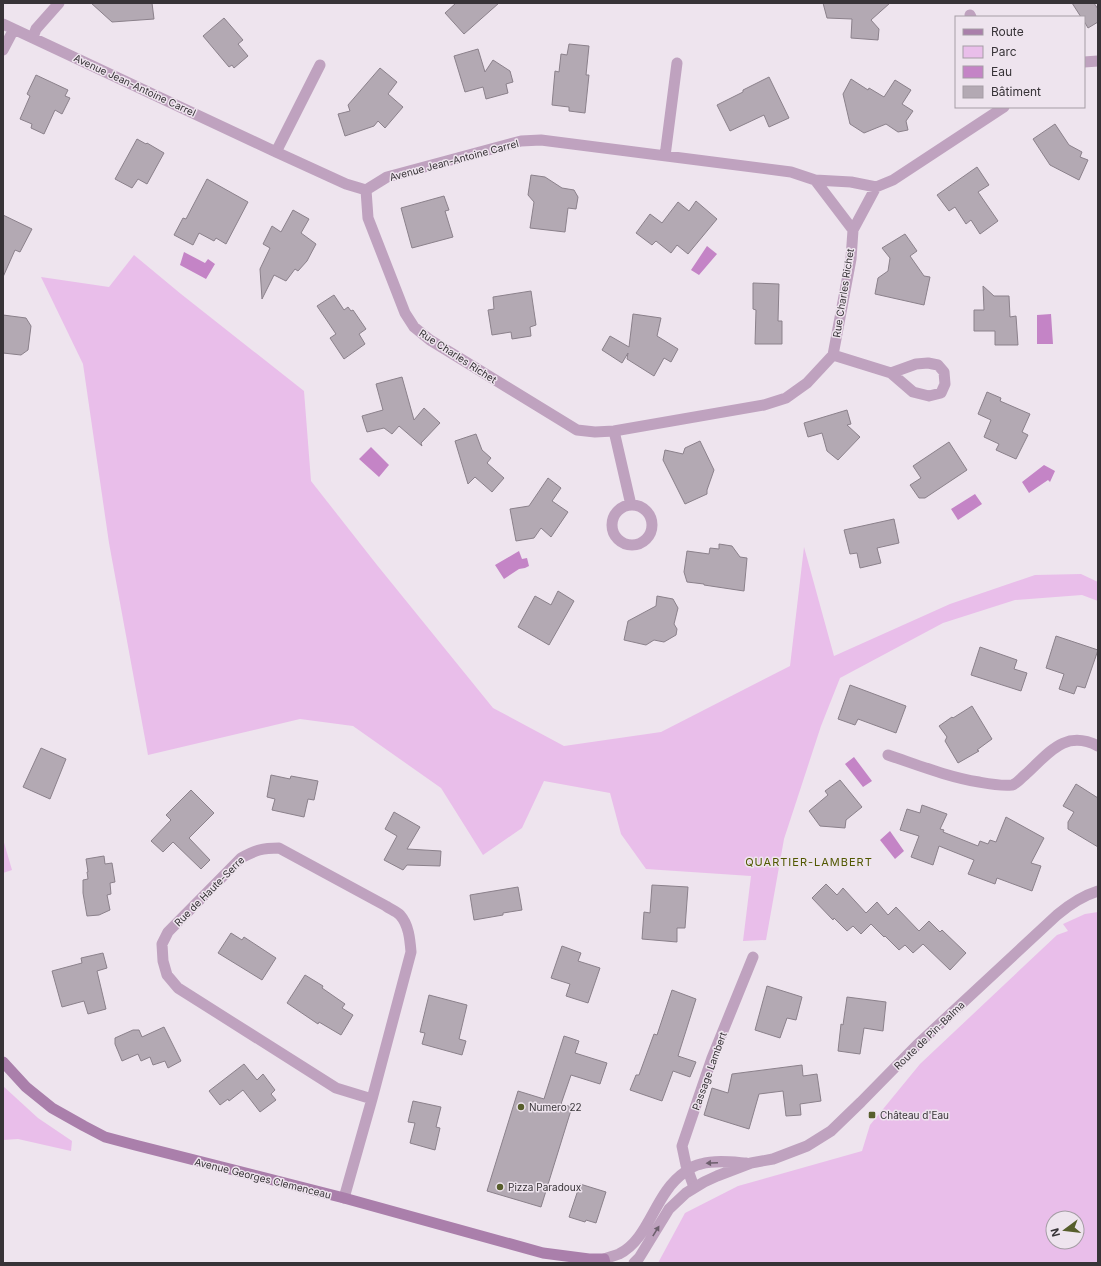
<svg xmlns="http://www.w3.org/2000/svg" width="1101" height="1266" font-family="Inter,sans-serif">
<rect width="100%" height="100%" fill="#eee4ee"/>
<!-- green -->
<path fill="#e9beea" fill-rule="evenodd" d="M 134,255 L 181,294 L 304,391 L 311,481 L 377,565 L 493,708 L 564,746 L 661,732 L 790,666 L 804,547 L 834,656 L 950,604 L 1035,575 L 1081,574 L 1098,582 L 1098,601 L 1082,595 L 1015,600 L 943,623 L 840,678 L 821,726 L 784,839 L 766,940 L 743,941 L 751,876 L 646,869 L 621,834 L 610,793 L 544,781 L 522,828 L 483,855 L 441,788 L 353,726 L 300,719 L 148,755 L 109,543 L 83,364 L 41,277 L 109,287 Z
M 3,839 L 12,870 L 3,873 Z
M 1098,912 L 1098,1263 L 658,1263 L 685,1213 L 738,1186 L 862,1151 L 870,1125 L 920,1064 L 1057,935 L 1068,931 L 1063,924 L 1085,914 ZM 1053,1218 L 1077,1218 L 1077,1242 L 1053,1242 Z
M 3,1086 L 38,1118 L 72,1141 L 71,1151 L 18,1139 L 3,1140 Z"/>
<!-- water -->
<path fill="#c484c6" d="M 707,246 L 717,254 L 699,275 L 691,270 Z
M 184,252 L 205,263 L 208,259 L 215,264 L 206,279 L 180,265 Z
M 1051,314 L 1053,344 L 1037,344 L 1037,315 Z
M 371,447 L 389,465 L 379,477 L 359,459 Z
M 1044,465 L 1055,471 L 1050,482 L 1048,480 L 1029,493 L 1022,482 Z
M 975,494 L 982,504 L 958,520 L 951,509 Z
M 519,551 L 522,559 L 527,558 L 529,566 L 525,568 L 519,569 L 504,579 L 495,565 Z
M 854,757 L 872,781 L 863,787 L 845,764 Z
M 890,831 L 904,851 L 895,859 L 880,840 Z"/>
<!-- building -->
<path fill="#b3a9b3" stroke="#8b818b" d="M 91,3 L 152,3 L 154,19 L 112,22 Z
M 456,3 L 499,3 L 464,34 L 445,13 Z
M 823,3 L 890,3 L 871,20 L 879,29 L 878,40 L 851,38 L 852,19 L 827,18 Z
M 1072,3 L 1094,3 L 1098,9 L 1098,22 L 1088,28 L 1084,21 L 1084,17 L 1081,17 Z
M 224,18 L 243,40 L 238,44 L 248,56 L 234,68 L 232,65 L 229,67 L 203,36 Z
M 569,44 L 589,46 L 586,75 L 589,75 L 585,113 L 569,111 L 569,107 L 552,105 L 555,71 L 559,72 L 561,54 L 567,55 Z
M 478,49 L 485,72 L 493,60 L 510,71 L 513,82 L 506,84 L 508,93 L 486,99 L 483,87 L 465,92 L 454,56 Z
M 380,68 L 397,82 L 388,94 L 403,107 L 385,128 L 378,121 L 374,126 L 345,136 L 338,114 L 350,111 L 348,105 Z
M 36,75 L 68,90 L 65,96 L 70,98 L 62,114 L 55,110 L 44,134 L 31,128 L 32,124 L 20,119 L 30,96 L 27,94 Z
M 769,77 L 789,118 L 769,127 L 764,115 L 730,131 L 717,105 L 743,92 L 743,90 Z
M 851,79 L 868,90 L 869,88 L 884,97 L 895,80 L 911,90 L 902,104 L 913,111 L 906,121 L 908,130 L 898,132 L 886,124 L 864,133 L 850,124 L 843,94 Z
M 1055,124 L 1069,145 L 1082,152 L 1080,157 L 1088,160 L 1079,180 L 1050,165 L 1033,139 Z
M 137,139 L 146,144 L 147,143 L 164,153 L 147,184 L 138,179 L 132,188 L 115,179 Z
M 977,167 L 989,185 L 978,192 L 998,221 L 980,234 L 971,220 L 966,224 L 955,207 L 949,211 L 937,195 Z
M 531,175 L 545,177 L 562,188 L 574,190 L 578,197 L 576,209 L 568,208 L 565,232 L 530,228 L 534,202 L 528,195 Z
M 207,179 L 248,202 L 226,244 L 216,238 L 214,241 L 199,233 L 193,245 L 174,235 L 183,218 L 186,219 Z
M 444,196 L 449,210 L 445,211 L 453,237 L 412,248 L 401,208 Z
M 696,201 L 717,219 L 688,254 L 677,245 L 671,253 L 656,241 L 652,245 L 636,233 L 650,214 L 662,223 L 678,202 L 689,211 Z
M 293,210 L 309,219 L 301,233 L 316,244 L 307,261 L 298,271 L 295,269 L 286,281 L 274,275 L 262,299 L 260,269 L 270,248 L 263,244 L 272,226 L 281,232 Z
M 3,215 L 32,229 L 20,252 L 15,250 L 3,277 Z
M 905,234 L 917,251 L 910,256 L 924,276 L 930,277 L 924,305 L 875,294 L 878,278 L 888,271 L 890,258 L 882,248 Z
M 753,283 L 779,284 L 778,321 L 782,321 L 782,344 L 755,344 L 756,310 L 753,309 Z
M 983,286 L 994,296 L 1009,296 L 1010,317 L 1016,316 L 1018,345 L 995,345 L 995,331 L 974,331 L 974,310 L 984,310 Z
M 531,291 L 536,325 L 530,327 L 531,336 L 512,339 L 511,332 L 492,335 L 488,310 L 494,309 L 493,297 Z
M 334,295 L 344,310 L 348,307 L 351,311 L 353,310 L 366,329 L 359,334 L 365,344 L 344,359 L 330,338 L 336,334 L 317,306 Z
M 633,314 L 661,318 L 657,336 L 678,349 L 671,362 L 664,358 L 654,376 L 627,359 L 628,353 L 622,363 L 602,350 L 610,336 L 629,347 Z
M 3,315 L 26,318 L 31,326 L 28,350 L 21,355 L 3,353 Z
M 402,377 L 414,420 L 424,408 L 440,423 L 421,443 L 422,446 L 399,426 L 392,434 L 384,428 L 367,432 L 362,416 L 383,410 L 376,384 Z
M 987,392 L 1001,398 L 1000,401 L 1030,414 L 1022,432 L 1028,435 L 1016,459 L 996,450 L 999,444 L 984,437 L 991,420 L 978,414 Z
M 847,410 L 851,424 L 847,425 L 860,437 L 838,460 L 827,451 L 822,433 L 808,437 L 804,423 Z
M 476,434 L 482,450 L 491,458 L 487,463 L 504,478 L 492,492 L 475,477 L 468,484 L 455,441 Z
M 700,441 L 714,470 L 707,490 L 707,494 L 685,504 L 663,460 L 665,450 L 683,454 L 685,448 Z
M 949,442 L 967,470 L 925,498 L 919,498 L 910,485 L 921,478 L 913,466 Z
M 548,478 L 561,488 L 552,501 L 568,512 L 551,537 L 541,528 L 534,538 L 516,541 L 510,509 L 529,506 Z
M 894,519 L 899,543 L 877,548 L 881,563 L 860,568 L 857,553 L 850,554 L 844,530 Z
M 719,544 L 732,546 L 740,557 L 747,558 L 744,591 L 704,585 L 704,584 L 687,582 L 684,572 L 687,551 L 709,554 L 710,548 L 719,549 Z
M 558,591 L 574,601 L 549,645 L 518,627 L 535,596 L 551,605 Z
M 657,596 L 673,599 L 678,608 L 674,624 L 677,629 L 676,635 L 664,642 L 654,640 L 646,645 L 624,640 L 628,621 L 656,606 Z
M 1056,636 L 1098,650 L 1085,688 L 1077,686 L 1074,694 L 1059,689 L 1064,674 L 1046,668 Z
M 980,647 L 1017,660 L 1014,669 L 1027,673 L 1021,691 L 971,675 Z
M 850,685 L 906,706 L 896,733 L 858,719 L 855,725 L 838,719 Z
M 972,706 L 992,739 L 977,750 L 979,751 L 958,763 L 945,741 L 947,737 L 939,726 L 952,717 L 953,718 Z
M 41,748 L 66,759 L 50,799 L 23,787 Z
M 271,775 L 290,779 L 291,776 L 318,781 L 314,800 L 308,799 L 304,817 L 272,810 L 275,799 L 267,797 Z
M 840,780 L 862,807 L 846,820 L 845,828 L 820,826 L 809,811 L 828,795 L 825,791 Z
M 1076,784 L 1098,798 L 1098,847 L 1068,829 L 1068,822 L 1074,812 L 1063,806 Z
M 191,790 L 214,813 L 189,838 L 210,860 L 201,869 L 173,842 L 163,852 L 151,841 L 171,820 L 166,815 Z
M 922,805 L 947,814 L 940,829 L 944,830 L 943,832 L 978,846 L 980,841 L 988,844 L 990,840 L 996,842 L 1006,817 L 1044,838 L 1031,863 L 1041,866 L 1032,891 L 997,878 L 995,884 L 968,874 L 974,860 L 939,846 L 933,865 L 911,857 L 919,836 L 900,830 L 907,809 L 920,813 Z
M 394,812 L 420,827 L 407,849 L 441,851 L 440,866 L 407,865 L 403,870 L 384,860 L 397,836 L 385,829 Z
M 104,856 L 105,864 L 112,863 L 115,882 L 110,883 L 111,894 L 107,895 L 110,910 L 99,915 L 87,916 L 83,893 L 83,880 L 88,879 L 87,872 L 88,872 L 86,859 Z
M 826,884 L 837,895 L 843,888 L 866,913 L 877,902 L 888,915 L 896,907 L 919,931 L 929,921 L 940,932 L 942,930 L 966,953 L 950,970 L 923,944 L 913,953 L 905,945 L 899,950 L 885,936 L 884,937 L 871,924 L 861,934 L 853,926 L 847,931 L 834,918 L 833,920 L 812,898 Z
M 652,885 L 688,887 L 685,928 L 677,928 L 677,942 L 642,939 L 644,912 L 650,913 Z
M 518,887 L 522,910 L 503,913 L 503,915 L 474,920 L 470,895 Z
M 231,933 L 242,940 L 244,937 L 276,958 L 262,980 L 218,953 Z
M 562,946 L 581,953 L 578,961 L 600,968 L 588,1003 L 566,996 L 570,984 L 551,978 Z
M 103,953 L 107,968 L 97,971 L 106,1009 L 88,1014 L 84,1001 L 62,1007 L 52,971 L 82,963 L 81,958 Z
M 305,975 L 323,986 L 322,988 L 345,1004 L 342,1008 L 353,1015 L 341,1035 L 319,1022 L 318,1024 L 287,1003 Z
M 767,986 L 802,997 L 796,1020 L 787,1018 L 780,1038 L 755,1030 Z
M 672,990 L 696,999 L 678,1056 L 696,1062 L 690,1077 L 673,1071 L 662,1101 L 630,1090 L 636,1075 L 639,1075 L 654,1034 L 657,1035 Z
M 429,995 L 467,1005 L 459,1039 L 466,1041 L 462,1055 L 422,1044 L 425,1033 L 420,1032 Z
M 847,997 L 886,1002 L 883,1031 L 864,1028 L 860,1054 L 838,1051 L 841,1024 L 843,1025 Z
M 164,1027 L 181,1061 L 168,1068 L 165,1061 L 153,1065 L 150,1057 L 141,1061 L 138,1054 L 122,1061 L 115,1044 L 115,1038 L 133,1030 L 139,1030 L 142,1037 Z
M 564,1036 L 579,1041 L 575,1053 L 607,1063 L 600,1084 L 571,1075 L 561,1104 L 572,1107 L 541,1207 L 487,1191 L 518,1091 L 544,1099 Z
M 244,1064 L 257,1080 L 263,1074 L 275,1090 L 271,1094 L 276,1100 L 260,1112 L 243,1090 L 229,1101 L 228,1099 L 220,1105 L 209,1091 Z
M 802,1065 L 803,1076 L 817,1074 L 821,1101 L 800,1104 L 801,1115 L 786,1116 L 783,1091 L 759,1094 L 749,1129 L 704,1115 L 712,1088 L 728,1093 L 732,1074 Z
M 413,1101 L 441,1107 L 436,1127 L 440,1128 L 435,1150 L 410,1143 L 415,1123 L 408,1122 Z
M 580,1184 L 606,1192 L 596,1223 L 586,1220 L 585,1222 L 569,1217 Z"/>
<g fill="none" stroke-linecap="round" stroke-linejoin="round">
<!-- minor -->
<path stroke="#bfa2bf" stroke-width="11" d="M 970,15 L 971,17
M 3,24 L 276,152 L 346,184 L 366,190 L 387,177 L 521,141 L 541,140 L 791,172 L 815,180 L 851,182 L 876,187 L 893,180 L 1004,107
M 33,37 L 36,29 L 59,3
M 3,50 L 14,29
M 1084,62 L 1098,61
M 276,152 L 320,65
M 665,156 L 677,63
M 815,180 L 853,230
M 366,190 L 368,218 L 405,313 L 414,327 L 430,340 L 577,430 L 595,432 L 614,431 L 764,405 L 786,398 L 807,383 L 833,355 L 851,259 L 853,230 L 876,187
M 833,355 L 891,373 L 916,364 L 928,363 L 938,365 L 944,372 L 945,384 L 941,393 L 929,396 L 913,392 L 891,373
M 614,431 L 631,505
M612 525a20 20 0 1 1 40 0a20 20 0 1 1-40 0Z
M 888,755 C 918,765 948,777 979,782 C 990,784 1000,786 1012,785 C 1017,784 1022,777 1026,774 C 1049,753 1065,729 1098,746
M 694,1187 L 686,1165 L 682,1146 L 712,1058 L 753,957
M 344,1198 L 372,1099 L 411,952 C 410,940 409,925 400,915 C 396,911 390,909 386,906 L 279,848 C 262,848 256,850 241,858 L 168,932 L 162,944 L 163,961 L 167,975 L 178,988 L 336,1088 L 372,1099"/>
<!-- tertiary -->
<path stroke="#bfa2bf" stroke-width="11" d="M 604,1259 C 609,1257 614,1256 619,1254 C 650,1239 654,1193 685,1172 C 690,1168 695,1165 701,1164 C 715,1160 732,1162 746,1163
M 634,1263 L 639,1258 L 669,1209 L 686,1193 L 704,1182 L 717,1176 L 751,1163 L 773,1159 L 807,1146 L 831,1131 L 861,1102 L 917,1045 L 1057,915 C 1070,904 1082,896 1098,891"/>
<!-- secondary -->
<path stroke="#aa7fab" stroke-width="11" d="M 3,1062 L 26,1087 L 52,1108 L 84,1126 L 105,1137 L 135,1145 L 344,1198 L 543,1253 L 589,1259 L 604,1259 L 605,1263"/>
</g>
<!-- one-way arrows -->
<defs><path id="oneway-solid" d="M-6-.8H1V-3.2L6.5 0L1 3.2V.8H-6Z"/></defs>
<g fill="#6d5f6d">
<use href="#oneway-solid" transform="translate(712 1163) rotate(177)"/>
<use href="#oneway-solid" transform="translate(656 1231) rotate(-58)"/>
</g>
<!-- markers -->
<g fill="#575e2c" stroke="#eee4ee" stroke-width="1.5">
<circle cx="521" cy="1107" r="4"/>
<rect x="868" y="1111" width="8" height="8" rx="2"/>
<circle cx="500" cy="1187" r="4"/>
</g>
<g text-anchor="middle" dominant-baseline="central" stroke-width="3" stroke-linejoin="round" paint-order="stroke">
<!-- street labels -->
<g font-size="10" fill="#373337" stroke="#eee4ee">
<text transform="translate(135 85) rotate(25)">Avenue Jean-Antoine Carrel</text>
<text transform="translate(454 160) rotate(-15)">Avenue Jean-Antoine Carrel</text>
<text transform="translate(843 293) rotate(-81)">Rue Charles Richet</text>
<text transform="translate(458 356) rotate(33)">Rue Charles Richet</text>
<text transform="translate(209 891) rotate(-45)">Rue de Haute-Serre</text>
<text transform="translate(929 1035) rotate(-44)">Route de Pin-Balma</text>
<text transform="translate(709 1071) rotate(-70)">Passage Lambert</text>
<text transform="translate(263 1178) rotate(14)">Avenue Georges Clemenceau</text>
</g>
<!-- poi labels -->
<g font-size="10" fill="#373337" stroke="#eee4ee" text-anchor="start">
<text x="529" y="1107">Numero 22</text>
<text x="880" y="1115">Château d'Eau</text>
<text x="508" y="1187">Pizza Paradoux</text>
</g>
<!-- neighbourhood labels -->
<g font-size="11" letter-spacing="1" fill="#515800" stroke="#eee4ee">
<text x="809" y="862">QUARTIER-LAMBERT</text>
</g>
</g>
<!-- border -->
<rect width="1101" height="1266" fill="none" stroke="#373337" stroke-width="8"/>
<!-- legend -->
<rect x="955" y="16" width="130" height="92" fill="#eee4ee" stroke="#a59da5"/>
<rect x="963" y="29" width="20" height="6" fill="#aa7fab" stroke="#a59da5"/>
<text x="991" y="36" font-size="12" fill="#373337">Route</text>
<rect x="963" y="46" width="20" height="12" fill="#e9beea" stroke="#a59da5"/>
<text x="991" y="56" font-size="12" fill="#373337">Parc</text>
<rect x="963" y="66" width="20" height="12" fill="#c484c6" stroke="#a59da5"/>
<text x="991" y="76" font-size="12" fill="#373337">Eau</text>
<rect x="963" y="86" width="20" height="12" fill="#b3a9b3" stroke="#a59da5"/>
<text x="991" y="96" font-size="12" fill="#373337">Bâtiment</text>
<!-- north arrow -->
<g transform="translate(1065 1230) rotate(255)"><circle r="19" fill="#eee4ee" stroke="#a59da5"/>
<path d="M0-3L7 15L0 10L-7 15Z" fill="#575e2c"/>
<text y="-6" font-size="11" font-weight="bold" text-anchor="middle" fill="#373337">N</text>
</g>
</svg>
